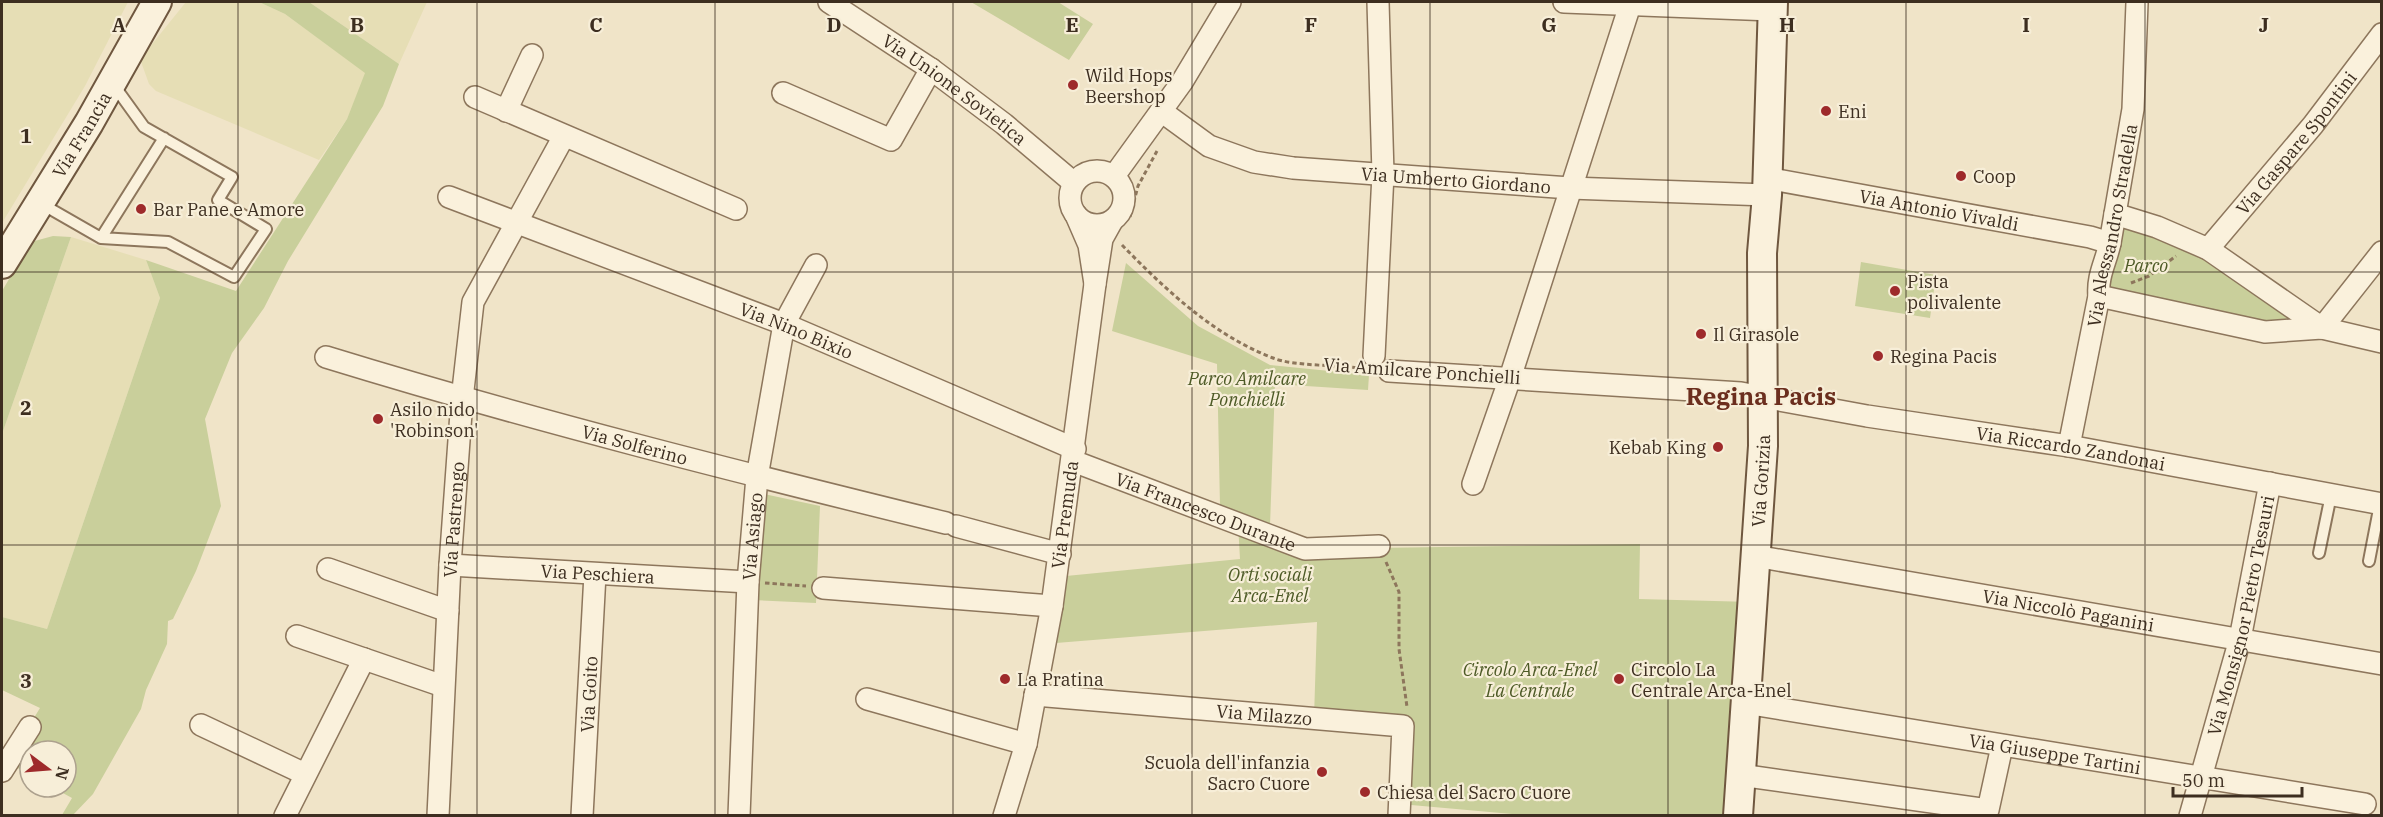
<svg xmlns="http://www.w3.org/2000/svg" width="2383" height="817" font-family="'IBM Plex Serif',serif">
<rect width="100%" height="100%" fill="#f0e4c8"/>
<!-- farmland -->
<path fill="#e6deb5" d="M 2,2 L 128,2 L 85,86 L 2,223 Z
M 186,2 L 259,2 L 285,14 L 366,73 L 347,119 L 319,160 L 156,91 L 149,84 L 140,59 Z
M 309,2 L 427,2 L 399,64 Z
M 71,237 L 146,260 L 160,298 L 47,629 L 2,617 L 2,434 Z"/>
<!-- green -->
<path fill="#c9cf9b" d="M 259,2 L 309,2 L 399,64 L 383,106 L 288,261 L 264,308 L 232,353 L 205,419 L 221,506 L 196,571 L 173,619 L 168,621 L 167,644 L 146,690 L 141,709 L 93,794 L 73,815 L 62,815 L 72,798 L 52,787 L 66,787 L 66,751 L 30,751 L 30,775 L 7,762 L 40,708 L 2,690 L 2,617 L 47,629 L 160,298 L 146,260 L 236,291 L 347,119 L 365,73 L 285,14 Z
M 971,2 L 1058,2 L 1093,24 L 1069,60 Z
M 2115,214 L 2157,227 L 2322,328 L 2265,332 L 2099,296 Z
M 53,236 L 71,237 L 2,434 L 2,291 L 31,242 Z
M 1861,262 L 1936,275 L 1930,318 L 1855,306 Z
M 1126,263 L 1198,326 L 1270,365 L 1369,375 L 1368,390 L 1275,384 L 1270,526 L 1220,506 L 1217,364 L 1112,331 Z
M 764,494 L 820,506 L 816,603 L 752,600 Z
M 1238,523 L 1305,549 L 1640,544 L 1639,599 L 1752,602 L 1738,815 L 1533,816 L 1400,804 L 1402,726 L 1314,718 L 1317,622 L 1056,643 L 1066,576 L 1240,559 Z"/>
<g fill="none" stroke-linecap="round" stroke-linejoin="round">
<defs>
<path id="lane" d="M 40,203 L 101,238 L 168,242 L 234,277 L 266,229 L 218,200 L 232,177 L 144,127 L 113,84
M 101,238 L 164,138
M 2319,553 L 2331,495
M 2369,561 L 2380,504"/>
<g id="street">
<path id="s1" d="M 829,2 L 931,69 L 1004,124 L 1074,183"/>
<path d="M 1564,2 L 1772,10"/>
<path d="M 783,93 L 891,140 L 931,69"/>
<path d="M 475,97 L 736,209"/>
<path d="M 506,111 L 532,55"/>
<path id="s2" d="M 1161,111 L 1209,146 L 1254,162 L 1293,168 L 1570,188 L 1767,195"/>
<circle cx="1097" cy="198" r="27"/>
<path d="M 1114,176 L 1182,82 L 1230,2"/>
<path id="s3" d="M 1766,178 L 2090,237 L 2110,243"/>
<path id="s4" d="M 449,197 L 784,324 L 1075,449"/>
<path d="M 2115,214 L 2157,227 L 2208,249 L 2322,328"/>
<path d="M 1076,215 L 1089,245 L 1095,284 L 1102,239 L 1112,221"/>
<path id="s5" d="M 2208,249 L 2313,125 L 2382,34"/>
<path d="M 2099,296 L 2265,332 L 2322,328 L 2382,342"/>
<path d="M 2322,328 L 2382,252"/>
<path d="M 1374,356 L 1383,174 L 1378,2"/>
<path id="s6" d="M 326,357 C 531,420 738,472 946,523"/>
<path id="s7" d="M 1389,371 L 1741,393 L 1867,416 L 2069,446 L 2382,504"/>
<path id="s8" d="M 2069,446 L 2099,296 C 2097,276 2106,262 2110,243 L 2133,109 L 2137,3"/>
<path id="s9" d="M 1073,461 L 1305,549 L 1379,546"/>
<path d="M 1473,484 L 1510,378 L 1631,2"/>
<path d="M 956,526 L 1060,554"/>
<path id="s10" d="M 1755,556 L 2382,664"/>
<path id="s11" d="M 450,565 L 748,582"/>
<path d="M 328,569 L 448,611"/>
<path d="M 823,588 L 1052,606"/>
<path d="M 297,636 L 443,686"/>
<path id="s12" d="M 1035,695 L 1403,726 L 1399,816"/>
<path d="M 867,699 L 1026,744"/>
<path id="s13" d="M 1745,703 L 2365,804"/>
<path d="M 201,725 L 305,774"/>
<path d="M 2,771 L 30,727"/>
<path d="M 1740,775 L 1988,810 L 2002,746"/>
<path d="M 285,816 L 364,659"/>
<path id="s14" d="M 438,816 L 450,565 L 462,399 L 473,302 L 564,136"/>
<path id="s15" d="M 582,816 L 595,574"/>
<path id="s16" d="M 739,816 L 748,582 L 757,477 L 784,324 L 816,265"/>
<path id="s17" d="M 1004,816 L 1026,744 L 1052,606 L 1095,284"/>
<path id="s18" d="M 2190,816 L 2240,639 L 2270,483"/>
</g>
<g id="secondary">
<path id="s19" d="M 2,264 L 89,123 L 157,2"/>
<path id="s20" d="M 1738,816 L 1763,446 L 1762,253 L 1767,195 L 1773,2"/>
</g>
</defs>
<!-- lane casing -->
<use href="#lane" stroke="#8d765c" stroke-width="14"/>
<!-- street casing -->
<use href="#street" stroke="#8d765c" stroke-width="24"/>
<!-- secondary casing -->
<use href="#secondary" stroke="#6f573f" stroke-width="32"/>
<!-- path -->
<path stroke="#8d765c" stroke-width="3" stroke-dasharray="4.5 3" stroke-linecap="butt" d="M 1130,217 L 1138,186 L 1157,151
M 1122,245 C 1166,290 1213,335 1273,358 C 1292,366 1337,365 1360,368
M 2131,283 L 2149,276 L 2176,256
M 1386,562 L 1399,592 L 1399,649 L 1407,707
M 765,583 L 806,586"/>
<!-- lane -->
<use href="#lane" stroke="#faf1dc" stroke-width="10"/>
<!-- street -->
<use href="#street" stroke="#faf1dc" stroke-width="21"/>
<!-- secondary -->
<use href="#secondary" stroke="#faf1dc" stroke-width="28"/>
</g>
<!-- grid -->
<path fill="none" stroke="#3d2e20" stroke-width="1.5" stroke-opacity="0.55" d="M 238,2 L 238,816M 477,2 L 477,816M 715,2 L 715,816M 953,2 L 953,816M 1192,2 L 1192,816M 1430,2 L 1430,816M 1668,2 L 1668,816M 1906,2 L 1906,816M 2145,2 L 2145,816M 2,272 L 2382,272M 2,545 L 2382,545"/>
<!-- markers -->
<g fill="#9e2a2b" stroke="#f7eed8" stroke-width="2">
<circle cx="1073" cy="85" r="6"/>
<circle cx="1826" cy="111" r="6"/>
<circle cx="1961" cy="176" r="6"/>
<circle cx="141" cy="209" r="6"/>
<circle cx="1895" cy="291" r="6"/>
<circle cx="1701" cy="334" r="6"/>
<circle cx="1878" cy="356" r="6"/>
<circle cx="378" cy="419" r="6"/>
<circle cx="1718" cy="447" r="6"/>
<circle cx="1005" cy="679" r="6"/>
<circle cx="1619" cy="679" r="6"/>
<circle cx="1322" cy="772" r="6"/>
<circle cx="1365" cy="792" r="6"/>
</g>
<g text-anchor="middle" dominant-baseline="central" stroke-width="4.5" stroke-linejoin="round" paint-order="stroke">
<!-- poi labels -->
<g font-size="18" fill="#3d2e20" stroke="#f7eed8" text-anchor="start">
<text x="1085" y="75">Wild Hops<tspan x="1085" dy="21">Beershop</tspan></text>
<text x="1838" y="111">Eni</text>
<text x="1973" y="176">Coop</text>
<text x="153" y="209">Bar Pane e Amore</text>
<text x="1907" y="281">Pista<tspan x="1907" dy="21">polivalente</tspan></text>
<text x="1713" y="334">Il Girasole</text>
<text x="1890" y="356">Regina Pacis</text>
<text x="390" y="409">Asilo nido<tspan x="390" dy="21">'Robinson'</tspan></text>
<text x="1706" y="447" text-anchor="end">Kebab King</text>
<text x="1631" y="669">Circolo La<tspan x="1631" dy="21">Centrale Arca-Enel</tspan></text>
<text x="1017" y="679">La Pratina</text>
<text x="1310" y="762" text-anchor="end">Scuola dell'infanzia<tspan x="1310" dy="21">Sacro Cuore</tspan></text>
<text x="1377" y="792">Chiesa del Sacro Cuore</text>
</g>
<!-- street labels -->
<g font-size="18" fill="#3d2e20" stroke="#f7eed8">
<text stroke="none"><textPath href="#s1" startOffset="153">Via Unione Sovietica</textPath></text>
<text stroke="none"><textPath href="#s19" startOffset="152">Via Francia</textPath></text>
<text stroke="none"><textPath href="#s5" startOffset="138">Via Gaspare Spontini</textPath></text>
<text stroke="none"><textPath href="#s2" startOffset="310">Via Umberto Giordano</textPath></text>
<text stroke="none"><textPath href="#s3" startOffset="176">Via Antonio Vivaldi</textPath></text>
<text stroke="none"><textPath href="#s8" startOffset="225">Via Alessandro Stradella</textPath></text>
<text stroke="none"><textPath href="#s4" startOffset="372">Via Nino Bixio</textPath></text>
<text transform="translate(1422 371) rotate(4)">Via Amilcare Ponchielli</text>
<text stroke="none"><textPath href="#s6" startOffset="321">Via Solferino</textPath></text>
<text stroke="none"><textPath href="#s7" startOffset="687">Via Riccardo Zandonai</textPath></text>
<text stroke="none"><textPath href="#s20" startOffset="336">Via Gorizia</textPath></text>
<text stroke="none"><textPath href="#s9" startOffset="142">Via Francesco Durante</textPath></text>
<text stroke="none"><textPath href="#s17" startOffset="308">Via Premuda</textPath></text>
<text stroke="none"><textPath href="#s14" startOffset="297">Via Pastrengo</textPath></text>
<text stroke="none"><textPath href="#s16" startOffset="280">Via Asiago</textPath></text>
<text stroke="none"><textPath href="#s11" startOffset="148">Via Peschiera</textPath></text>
<text stroke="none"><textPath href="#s10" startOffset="318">Via Niccolò Paganini</textPath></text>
<text stroke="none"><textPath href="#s18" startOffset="207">Via Monsignor Pietro Tesauri</textPath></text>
<text stroke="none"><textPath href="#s15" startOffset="122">Via Goito</textPath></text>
<text stroke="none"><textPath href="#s12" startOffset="230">Via Milazzo</textPath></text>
<text stroke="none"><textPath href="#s13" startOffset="314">Via Giuseppe Tartini</textPath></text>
</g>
<!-- park labels -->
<g font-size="18" font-style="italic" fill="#4d5a26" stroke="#f7eed8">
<text x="2146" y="265">Parco</text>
<text x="1247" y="378">Parco Amilcare<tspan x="1247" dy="21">Ponchielli</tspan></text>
<text x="1270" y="574">Orti sociali<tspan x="1270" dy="21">Arca-Enel</tspan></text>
<text x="1530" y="669">Circolo Arca-Enel<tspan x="1530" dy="21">La Centrale</tspan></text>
</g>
<!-- district labels -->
<g font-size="24" font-weight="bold" fill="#6b2e1e" stroke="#f7eed8">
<text x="1761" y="396">Regina Pacis</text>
</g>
</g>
<g font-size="20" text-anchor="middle" font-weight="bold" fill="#3d2e20" stroke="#f7eed8" stroke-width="4.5" stroke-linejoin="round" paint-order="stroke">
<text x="119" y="32">A</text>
<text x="357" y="32">B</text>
<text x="596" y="32">C</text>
<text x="834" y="32">D</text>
<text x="1072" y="32">E</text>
<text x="1311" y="32">F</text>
<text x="1549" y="32">G</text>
<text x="1787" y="32">H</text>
<text x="2026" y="32">I</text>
<text x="2264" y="32">J</text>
<text x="26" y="143">1</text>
<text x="26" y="415">2</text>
<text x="26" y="688">3</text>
</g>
<!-- border -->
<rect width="2383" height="817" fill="none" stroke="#3d2e20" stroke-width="6"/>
<!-- north arrow -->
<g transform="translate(48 769) rotate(106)"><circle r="28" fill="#f7eed8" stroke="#ada18e" stroke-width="1.5"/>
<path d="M0-4.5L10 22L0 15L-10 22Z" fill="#9e2a2b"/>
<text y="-9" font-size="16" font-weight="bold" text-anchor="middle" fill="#3d2e20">N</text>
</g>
<!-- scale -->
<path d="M2173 787v9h129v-9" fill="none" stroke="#3d2e20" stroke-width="3"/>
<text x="2182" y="787" font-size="18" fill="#3d2e20" stroke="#f7eed8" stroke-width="4.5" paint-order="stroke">50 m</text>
</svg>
